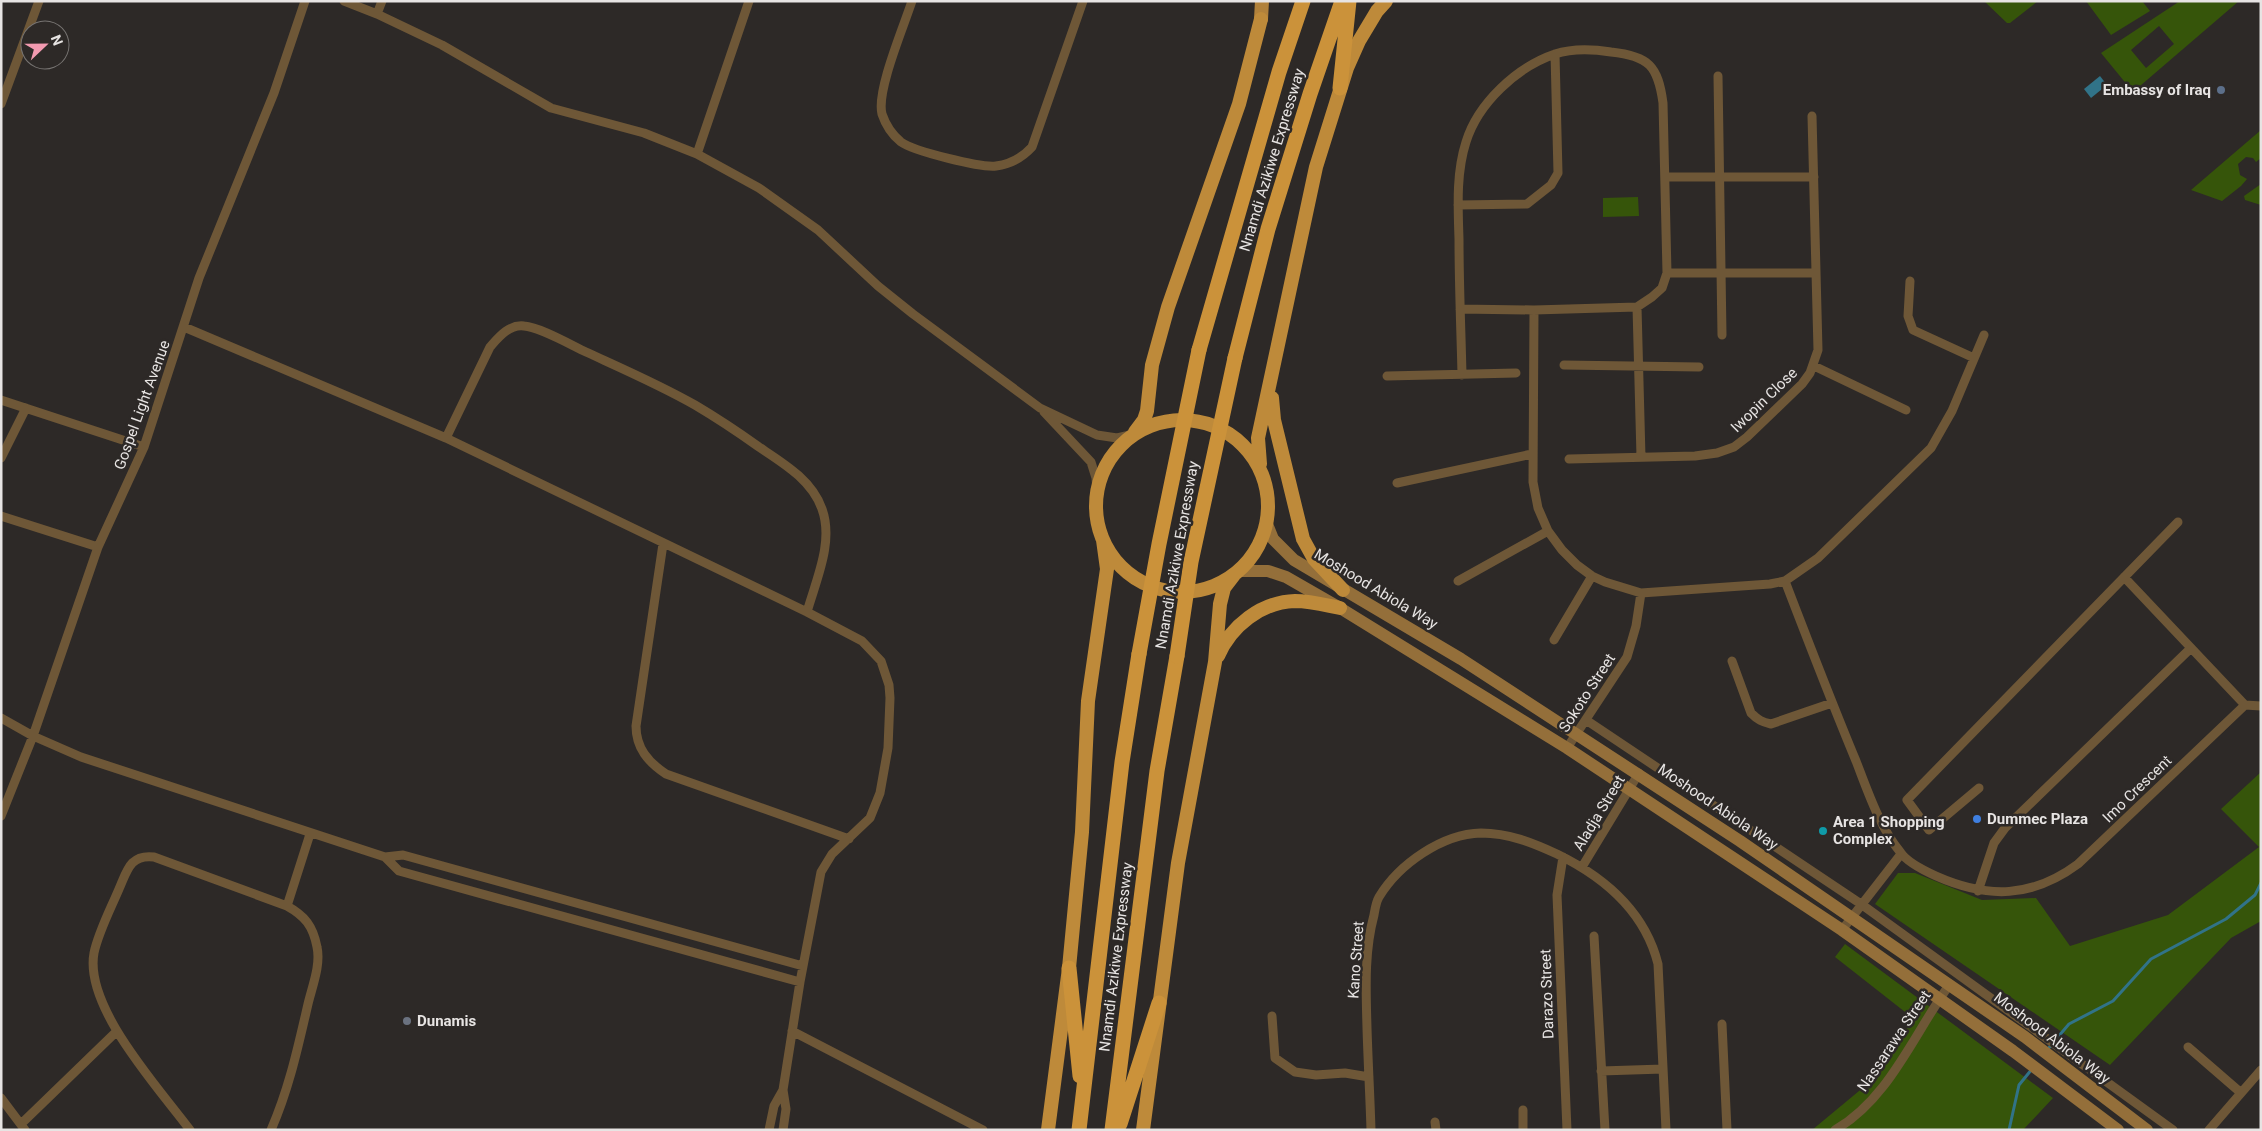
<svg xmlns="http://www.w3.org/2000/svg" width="2262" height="1131" font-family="Roboto,sans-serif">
<rect width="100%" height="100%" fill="#2d2927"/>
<!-- green -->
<path fill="#36550a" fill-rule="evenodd" d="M 1984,1 L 2038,1 L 2010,23 L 2007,23 Z
M 2086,1 L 2142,1 L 2150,11 L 2111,35 Z
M 2180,1 L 2239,1 L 2133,92 L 2101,53 ZM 2159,26 L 2174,44 L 2146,68 L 2131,50 Z
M 2261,130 L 2261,158 L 2256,162 L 2253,158 L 2246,157 L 2238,164 L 2240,175 L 2247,179 L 2241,186 L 2222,201 L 2191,190 Z
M 2261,184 L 2261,205 L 2245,200 L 2244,196 Z
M 1638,197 L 1639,216 L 1603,217 L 1603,198 Z
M 2261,772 L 2261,921 L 2231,938 L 2110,1065 L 1875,904 L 1898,873 L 1915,873 L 1982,900 L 2036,898 L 2070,946 L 2168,915 L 2259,847 L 2221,809 Z
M 1845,944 L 2053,1098 L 2023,1130 L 1812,1130 L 1859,1091 L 1914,1019 L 1835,957 Z"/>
<!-- water -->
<path fill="#317388" d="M 2100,76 L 2107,85 L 2091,98 L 2084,89 Z"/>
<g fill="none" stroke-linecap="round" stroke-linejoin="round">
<!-- stream -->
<path stroke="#317388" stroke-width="3" d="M 2047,1050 L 2069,1024 L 2113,1001 L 2151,959 L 2226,919 L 2255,895 L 2261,883
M 2009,1130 L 2019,1085 L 2032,1069"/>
<!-- minor -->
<path stroke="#6e5737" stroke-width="9" d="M 344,1 L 377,14 L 442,45 L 551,108 L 644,133 L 697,154 L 759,188 L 818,230 L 878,286 L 913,314 L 1040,408 L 1097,435 L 1117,438 L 1130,435
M 912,1 C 904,26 876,91 882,114 C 886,126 891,134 901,142 C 913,151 981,168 996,166 C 1011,164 1022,158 1032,147 L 1083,1
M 377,14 L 382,1
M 1718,76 L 1722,335
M 1,104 L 39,1
M 697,154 L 749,1
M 1665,177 L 1814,177
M 1458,205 L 1527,204 L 1551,185 L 1558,173 L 1555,54
M 1667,273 L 1815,273
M 1910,281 L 1908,316 L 1913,330 L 1974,358
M 1637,307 L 1641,457
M 1460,309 L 1534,310 L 1637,307 L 1652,297 L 1662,288 L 1667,273 L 1663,103 C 1658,66 1649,56 1611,52 C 1593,49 1573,48 1555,54 C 1517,67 1478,103 1466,142 C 1456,173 1458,207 1459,239 C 1459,285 1461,330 1462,375
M 1534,310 L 1533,482 L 1538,508 L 1548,531 L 1562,550 L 1577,565 L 1592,576 L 1605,582 L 1641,593 L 1770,584 L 1785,581 L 1818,558 L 1931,448 L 1952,411 L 1984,335
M 184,327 L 446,438 L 807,612 L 862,641 L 881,661 L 889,685 L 890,698 L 888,748 L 880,793 L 870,818 L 832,854 L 821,872 L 800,982 L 783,1090 L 786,1109 L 783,1130
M 1564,365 L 1699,367
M 1814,366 L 1906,410
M 1387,376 L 1516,373
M 1,400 L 144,447
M 1044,412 L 1091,462 L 1096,478 L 1097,491
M 446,438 L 490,347 C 498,338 509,324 524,326 C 540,327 571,345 586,352 C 623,369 660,385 695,405 C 717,418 738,432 759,447 C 783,463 812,480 822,509 C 834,542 816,580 807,612
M 1,458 L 26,408
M 1569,459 L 1695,456 L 1717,453 L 1734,447 L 1747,437 L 1802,384 L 1810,373 L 1818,350 L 1812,116
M 1397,483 L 1532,454
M 1,516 L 98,547
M 663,544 L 636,726 C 636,748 648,762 666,774 L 849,839
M 2124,577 L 2245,705 L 2261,706
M 1458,581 L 1548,531
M 1785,581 C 1808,641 1831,701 1856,761 C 1868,792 1880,828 1901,853 C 1908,863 1925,871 1936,876 C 1988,899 2032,898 2078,864 L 2245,705
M 1554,640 L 1592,576
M 1732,661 L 1751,713 C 1758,720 1762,722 1771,724 L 1832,703
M 1,718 L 33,736 L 81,757 L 385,857 L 399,871 L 800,982
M 1586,720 L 1861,904 L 2173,1130
M 1567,748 L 1627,657 L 1636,626 L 1641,593
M 1979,788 L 1929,830 L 1907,800 L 2178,522
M 1,816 L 33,736 L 98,547 L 144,447 L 199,278 L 274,93 L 305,1
M 385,857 L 403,855 L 803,966
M 1563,857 L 1557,895 L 1567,1130
M 1582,867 L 1639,773
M 1978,891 L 1994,843 L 2005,828 L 2191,648
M 287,906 L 310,834
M 1842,930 L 1901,854
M 1594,936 L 1605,1130
M 1272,1016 L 1275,1058 L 1295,1072 L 1316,1075 L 1345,1073 L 1369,1077
M 1722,1024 L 1727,1130
M 792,1031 L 983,1130
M 2188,1047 L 2240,1092
M 1601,1071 L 1663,1069
M 1,1098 L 25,1130
M 1523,1110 L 1523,1130
M 1435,1122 L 1436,1130
M 21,1124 L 116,1032
M 190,1130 C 158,1087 84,1007 94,953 C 98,933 111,908 119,889 C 127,871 130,854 154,857 L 287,906 C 305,916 313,926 317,947 C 321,965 312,987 308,1004 C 298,1047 289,1089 271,1130
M 769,1130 L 774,1106 L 783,1090
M 1371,1130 C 1370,1096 1368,1062 1367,1028 C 1366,990 1364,952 1374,915 C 1375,909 1376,902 1379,897 C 1399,864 1442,834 1481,833 C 1509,833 1533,843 1557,854 C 1604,877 1645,912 1658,964 L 1666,1130
M 1835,1130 C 1890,1098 1914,1033 1950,984
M 2209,1130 L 2261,1070"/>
<!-- secondary -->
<path stroke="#946f3a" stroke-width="12" d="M 1267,524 L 1273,539 L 1294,560 L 1461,659 L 1740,841 L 2025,1037 L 2147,1130
M 1240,571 L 1268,571 L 1286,577 L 1340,608 L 1567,748 L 1842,930 L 2013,1051 L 2118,1130"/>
<!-- primary -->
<path stroke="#b1813b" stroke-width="14" d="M 1261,19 L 1262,1"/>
<!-- trunk -->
<path stroke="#be8a3a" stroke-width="14" d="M 1272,398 L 1274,420 L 1303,539 L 1314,559 L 1343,590
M1096 506a86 86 0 1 1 172 0a86 86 0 1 1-172 0Z
M 1135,432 L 1144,420 L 1147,411 L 1152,365 L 1168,307 L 1239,104 L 1261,19
M 1260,464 L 1258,438 L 1316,167 L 1347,68 L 1359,41 L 1377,11 L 1386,1
M 1218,656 C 1231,626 1261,602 1295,601 C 1310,601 1325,605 1340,608
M 1048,1130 L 1069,968 L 1082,832 L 1088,701 L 1107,569 L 1103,540
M 1143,1130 L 1178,863 L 1215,662 L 1220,604 L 1224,588 L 1234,575"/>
<!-- motorway -->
<path stroke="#cb923a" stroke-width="15" d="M 1340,88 L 1349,1
M 1199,350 L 1279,72 L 1303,1
M 1235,358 L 1268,229 L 1310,94 L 1342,1
M 1069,968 L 1080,1076
M 1120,1124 L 1159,1003
M 1079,1130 L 1122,762 L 1139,654
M 1112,1130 L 1157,771 L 1177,656"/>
<!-- motorway-bridge -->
<path stroke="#cb923a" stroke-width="15" d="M 1139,654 L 1159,544 L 1199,350
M 1177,656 L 1191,562 L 1235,358"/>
</g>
<!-- markers -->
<circle fill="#5c6f8a" stroke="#2d2927" stroke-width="2" cx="2221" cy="90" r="5"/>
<circle fill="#3f7fe0" stroke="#2d2927" stroke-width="2" cx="1977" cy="819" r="5"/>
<circle fill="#0f9aa8" stroke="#2d2927" stroke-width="2" cx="1823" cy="831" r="5"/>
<circle fill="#6b7280" stroke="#2d2927" stroke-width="2" cx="407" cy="1021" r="5"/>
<g text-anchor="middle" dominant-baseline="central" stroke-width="5" stroke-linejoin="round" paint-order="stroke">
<!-- poi labels -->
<g font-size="15" font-weight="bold" fill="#e7e4e3" stroke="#2d2927" text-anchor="start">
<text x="2211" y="90" text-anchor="end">Embassy of Iraq</text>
<text x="1987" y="819">Dummec Plaza</text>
<text x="1833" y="822">Area 1 Shopping<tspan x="1833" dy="17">Complex</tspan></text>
<text x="417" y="1021">Dunamis</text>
</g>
<!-- street labels -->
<g font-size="15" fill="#e7e4e3" stroke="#2d2927">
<text transform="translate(1272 160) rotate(-73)">Nnamdi Azikiwe Expressway</text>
<text transform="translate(1764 400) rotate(-44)">Iwopin Close</text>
<text transform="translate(142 405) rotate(-70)">Gospel Light Avenue</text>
<text transform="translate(1177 555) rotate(-80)">Nnamdi Azikiwe Expressway</text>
<text transform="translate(1376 589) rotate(31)">Moshood Abiola Way</text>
<text transform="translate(1587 693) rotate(-57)">Sokoto Street</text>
<text transform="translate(2137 789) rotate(-44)">Imo Crescent</text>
<text transform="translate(1718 807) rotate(34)">Moshood Abiola Way</text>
<text transform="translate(1599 813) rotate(-59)">Aladja Street</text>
<text transform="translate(1116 957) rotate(-83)">Nnamdi Azikiwe Expressway</text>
<text transform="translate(1356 960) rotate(-86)">Kano Street</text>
<text transform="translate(1547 994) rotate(-92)">Darazo Street</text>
<text transform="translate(2052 1038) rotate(37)">Moshood Abiola Way</text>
<text transform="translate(1894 1041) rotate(-56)">Nassarawa Street</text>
</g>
</g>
<!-- border -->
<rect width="2262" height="1131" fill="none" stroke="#e7e4e3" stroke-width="5"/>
<!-- north arrow -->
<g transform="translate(45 45) rotate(68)"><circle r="24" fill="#2d2927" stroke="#777472"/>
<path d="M0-4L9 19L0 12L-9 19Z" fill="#f29ab0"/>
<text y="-8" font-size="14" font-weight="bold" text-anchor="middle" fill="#e7e4e3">N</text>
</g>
</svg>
